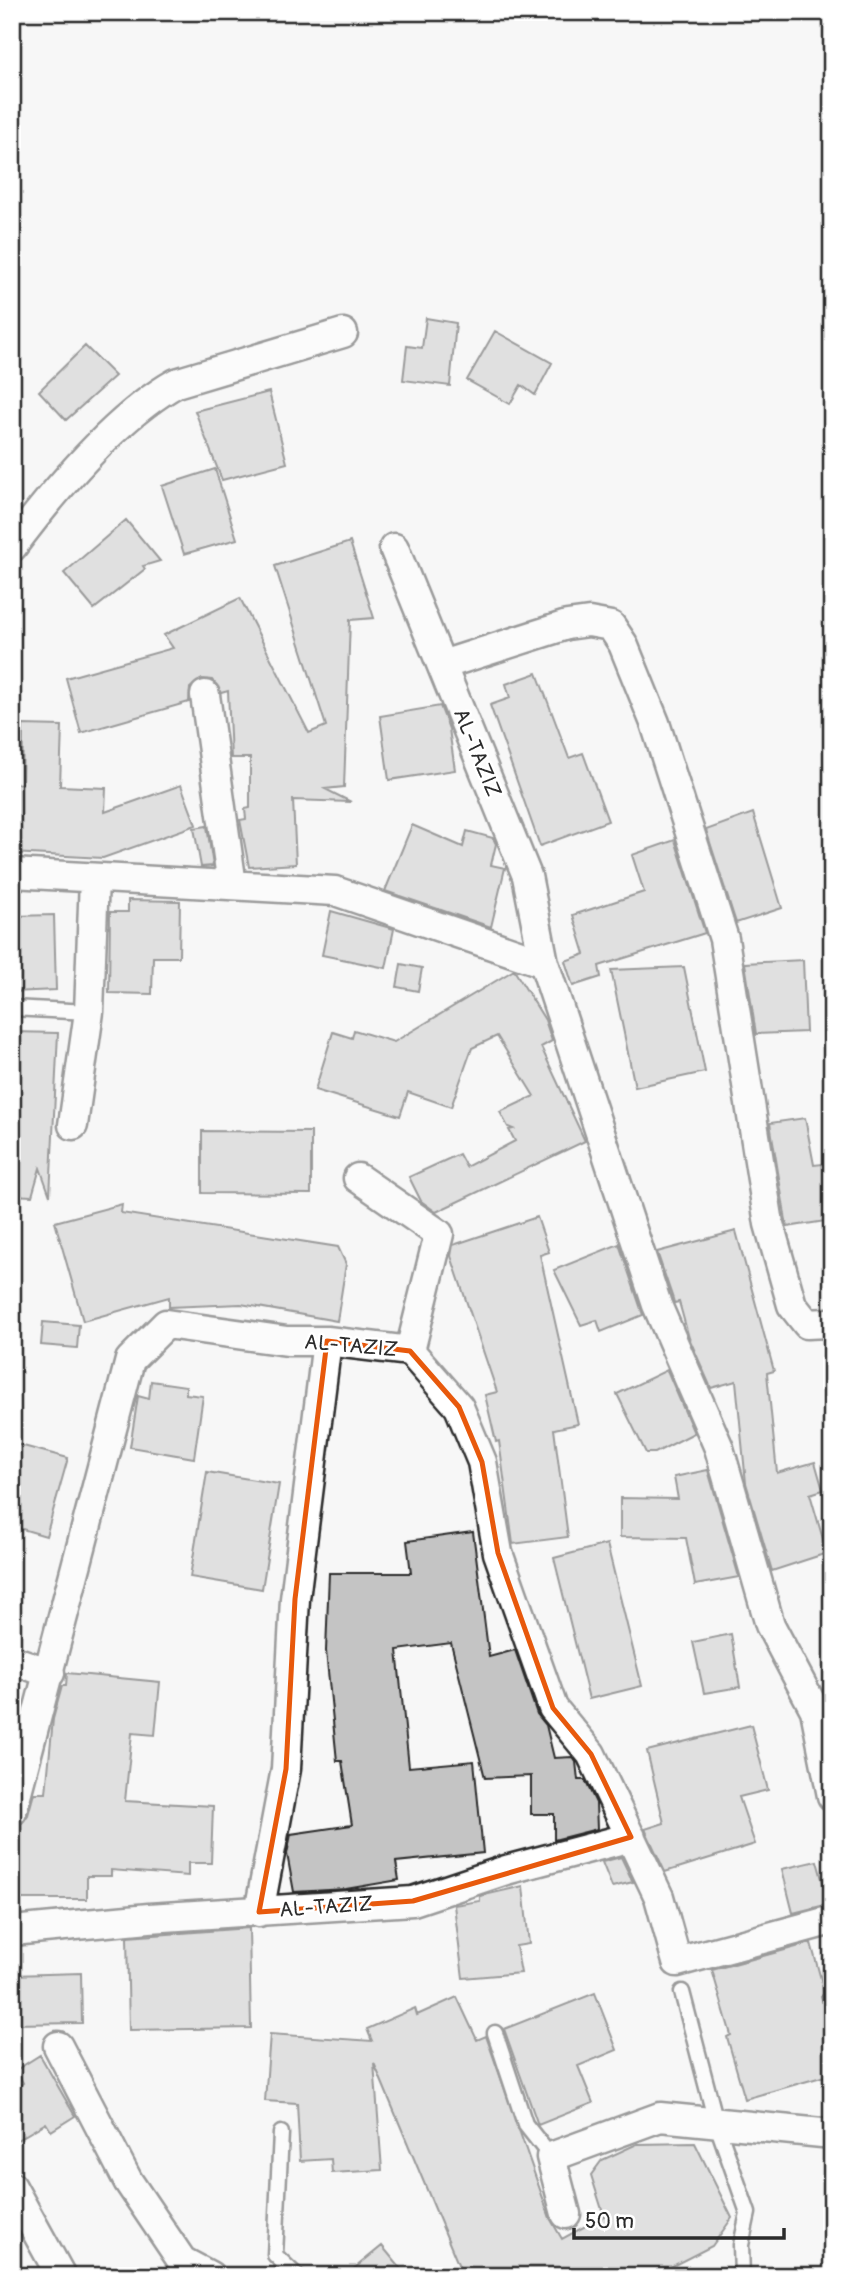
<svg xmlns="http://www.w3.org/2000/svg" width="844" height="2288" font-family="Pangolin,sans-serif">
<rect width="100%" height="100%" fill="#f7f7f7"/>
<filter id="ink" filterUnits="userSpaceOnUse"><feTurbulence type="fractalNoise" baseFrequency=".0143" numOctaves="2"/><feDisplacementMap in="SourceGraphic" scale="14" xChannelSelector="R" yChannelSelector="G"/><feConvolveMatrix kernelMatrix="1 2 1 2 8 2 1 2 1" color-interpolation-filters="sRGB"/></filter>
<g filter="url(#ink)">
<!-- building -->
<path fill="#c4c4c4" stroke="#2b2b2b" stroke-width="2" d="M 426,318 L 456,323 L 450,386 L 403,380 L 407,346 L 422,348 Z
M 495,331 L 552,363 L 535,395 L 521,385 L 510,404 L 467,380 Z
M 85,346 L 115,376 L 66,420 L 39,391 Z
M 269,392 L 287,463 L 222,480 L 195,411 Z
M 215,469 L 237,539 L 184,554 L 162,486 Z
M 126,520 L 160,561 L 143,566 L 145,569 L 94,609 L 64,573 Z
M 350,542 L 374,618 L 350,620 L 344,787 L 325,789 L 351,802 L 293,800 L 296,864 L 249,867 L 240,820 L 246,819 L 245,809 L 250,808 L 250,758 L 231,758 L 228,691 L 221,693 L 212,680 L 202,679 L 190,688 L 189,702 L 81,733 L 66,678 L 173,648 L 164,635 L 240,598 L 309,733 L 326,726 L 275,566 Z
M 537,673 L 569,758 L 583,753 L 608,821 L 540,846 L 490,705 L 510,698 L 506,684 Z
M 440,706 L 449,729 L 455,770 L 389,780 L 380,716 Z
M 23,725 L 62,726 L 60,786 L 106,788 L 105,812 L 181,785 L 196,825 L 103,858 L 12,853 L 12,783 L 22,784 Z
M 753,813 L 782,908 L 736,923 L 706,830 Z
M 412,825 L 463,847 L 467,831 L 493,838 L 496,844 L 491,865 L 505,868 L 491,927 L 385,891 Z
M 207,826 L 213,866 L 201,867 L 194,828 Z
M 675,840 L 705,933 L 599,966 L 601,977 L 573,986 L 565,961 L 585,954 L 573,915 L 644,892 L 632,855 Z
M 128,900 L 180,901 L 179,957 L 153,957 L 152,994 L 109,993 L 110,912 L 128,912 Z
M 331,911 L 394,929 L 386,968 L 322,955 Z
M 54,915 L 56,990 L 12,992 L 12,916 Z
M 803,960 L 806,1032 L 756,1034 L 745,963 Z
M 401,964 L 422,968 L 418,991 L 397,987 Z
M 684,967 L 705,1072 L 635,1087 L 611,970 Z
M 514,970 L 545,1020 L 552,1041 L 541,1047 L 585,1141 L 436,1212 L 421,1201 L 409,1177 L 459,1154 L 466,1167 L 515,1141 L 509,1130 L 513,1129 L 508,1127 L 500,1112 L 534,1096 L 497,1036 L 472,1048 L 451,1107 L 408,1092 L 400,1116 L 315,1090 L 333,1032 L 352,1038 L 354,1030 L 394,1042 Z
M 12,1032 L 58,1033 L 50,1196 L 40,1168 L 32,1196 L 12,1195 Z
M 805,1118 L 814,1165 L 832,1163 L 832,1220 L 787,1227 L 770,1123 Z
M 202,1131 L 311,1132 L 311,1194 L 202,1193 Z
M 122,1204 L 121,1213 L 338,1247 L 346,1264 L 337,1321 L 241,1304 L 169,1307 L 169,1297 L 83,1321 L 55,1222 Z
M 537,1217 L 549,1252 L 540,1255 L 578,1424 L 554,1429 L 568,1537 L 513,1544 L 499,1441 L 496,1442 L 485,1395 L 497,1392 L 451,1256 L 453,1245 Z
M 736,1231 L 774,1371 L 767,1373 L 777,1473 L 815,1462 L 823,1490 L 810,1494 L 827,1553 L 772,1571 L 746,1483 L 736,1381 L 711,1388 L 689,1338 L 679,1302 L 674,1303 L 673,1299 L 657,1252 Z
M 619,1244 L 643,1315 L 601,1332 L 597,1320 L 581,1325 L 554,1270 Z
M 43,1322 L 79,1325 L 77,1348 L 41,1345 Z
M 667,1370 L 694,1433 L 655,1453 L 646,1453 L 617,1394 Z
M 151,1381 L 186,1386 L 186,1394 L 203,1396 L 194,1458 L 130,1447 L 138,1396 L 149,1399 Z
M 12,1443 L 68,1458 L 46,1536 L 12,1526 Z
M 708,1470 L 739,1577 L 695,1585 L 686,1538 L 620,1537 L 620,1498 L 678,1499 L 674,1477 Z
M 207,1472 L 279,1484 L 262,1589 L 190,1577 Z
M 473,1532 L 489,1657 L 515,1650 L 537,1714 L 546,1725 L 554,1758 L 572,1757 L 576,1762 L 578,1780 L 585,1780 L 596,1803 L 597,1829 L 554,1840 L 554,1814 L 531,1814 L 531,1776 L 485,1778 L 451,1643 L 397,1650 L 409,1767 L 474,1761 L 483,1853 L 396,1862 L 399,1880 L 346,1889 L 294,1892 L 287,1854 L 291,1834 L 352,1825 L 342,1761 L 337,1761 L 326,1651 L 329,1573 L 411,1573 L 407,1541 Z
M 607,1544 L 642,1686 L 589,1699 L 554,1558 Z
M 731,1634 L 740,1687 L 704,1693 L 693,1642 Z
M 67,1673 L 160,1682 L 155,1735 L 132,1733 L 125,1801 L 213,1806 L 211,1863 L 188,1863 L 188,1876 L 111,1870 L 111,1876 L 87,1876 L 87,1899 L 21,1899 L 21,1824 L 28,1815 L 34,1793 L 46,1793 L 53,1719 L 62,1686 L 66,1686 Z
M 751,1725 L 768,1790 L 739,1797 L 755,1844 L 665,1872 L 645,1829 L 664,1823 L 647,1751 Z
M 621,1857 L 633,1882 L 612,1887 L 602,1862 Z
M 817,1861 L 829,1904 L 793,1913 L 782,1869 Z
M 523,1886 L 529,1944 L 516,1946 L 521,1973 L 463,1978 L 454,1905 L 480,1901 L 480,1896 Z
M 249,1928 L 251,2028 L 129,2030 L 127,1937 Z
M 811,1943 L 825,1994 L 821,1996 L 832,2034 L 832,2074 L 745,2099 L 727,2037 L 731,2035 L 712,1970 Z
M 81,1973 L 82,2023 L 12,2024 L 12,1975 Z
M 595,1993 L 617,2050 L 578,2066 L 593,2103 L 538,2125 L 504,2029 Z
M 457,1997 L 477,2040 L 486,2036 L 550,2218 L 562,2239 L 604,2216 L 591,2175 L 602,2160 L 637,2144 L 695,2143 L 732,2218 L 712,2246 L 653,2276 L 463,2276 L 374,2063 L 382,2170 L 332,2173 L 331,2159 L 300,2161 L 297,2103 L 265,2101 L 270,2034 L 372,2041 L 367,2029 L 415,2008 L 417,2015 Z
M 40,2055 L 75,2116 L 51,2131 L 46,2123 L 12,2143 L 12,2090 L 23,2083 L 16,2070 Z
M 382,2246 L 407,2276 L 345,2276 Z"/>
<g fill="none" stroke-linecap="round" stroke-linejoin="round">
<defs>
<path id="service" d="M 12,1008 L 89,1012
M 682,1992 L 716,2122 L 748,2213 L 741,2245 L 742,2276
M 495,2033 L 525,2124 L 551,2157
M 281,2133 L 275,2255 L 297,2276"/>
<path id="minor" d="M 12,547 C 54,491 116,417 176,383 L 343,333
M 394,548 L 527,876 L 544,963
M 442,665 L 567,625 L 589,622 L 611,626 L 623,644 L 655,723 L 724,939 L 769,1224 L 792,1305 L 807,1324 L 827,1323
M 205,695 L 232,885
M 12,873 L 335,891 L 544,963 L 657,1305 L 719,1448 L 770,1625 L 815,1710 L 832,1796
M 73,1125 L 89,1012 L 94,878
M 358,1178 L 439,1234 L 410,1351
M 12,1660 L 50,1673
M 12,1811 L 130,1360 L 166,1324 L 287,1341 L 327,1341 L 410,1351 L 459,1407 L 482,1462 L 498,1553 L 553,1708 L 591,1754 L 659,1897 L 677,1962 L 832,1920
M 259,1912 L 286,1769 L 295,1599 L 327,1341
M 12,1931 L 149,1918 L 413,1901 L 506,1870 L 631,1837
M 58,2046 L 128,2181 L 182,2261 L 210,2276
M 12,2187 L 61,2276
M 566,2214 L 551,2157 L 660,2117 L 832,2134"/>
</defs>
<!-- service casing -->
<use href="#service" stroke="#2b2b2b" stroke-width="19"/>
<!-- minor casing -->
<use href="#minor" stroke="#2b2b2b" stroke-width="33"/>
<!-- service -->
<use href="#service" stroke="#fff" stroke-width="14"/>
<!-- minor -->
<use href="#minor" stroke="#fff" stroke-width="28"/>
</g>
</g>
<!-- marked area -->
<path d="M0 0H844V2288H0ZM 327,1341 L 410,1351 L 459,1407 L 482,1462 L 498,1553 L 553,1708 L 591,1754 L 631,1837 L 413,1901 L 259,1912 L 286,1769 L 295,1599 Z" fill="#f7f7f7" fill-opacity=".55" fill-rule="evenodd"/>
<path fill="none" stroke="#e8590c" stroke-width="5" stroke-linejoin="round" d="M 327,1341 L 410,1351 L 459,1407 L 482,1462 L 498,1553 L 553,1708 L 591,1754 L 631,1837 L 413,1901 L 259,1912 L 286,1769 L 295,1599 Z"/>
<g text-anchor="middle" dominant-baseline="central" stroke-width="5" stroke-linejoin="round" paint-order="stroke">
<!-- street labels -->
<g font-size="21" fill="#2b2b2b" stroke="#fff">
<text transform="translate(477 753) rotate(68)">AL-TAZIZ</text>
<text transform="translate(351 1346) rotate(5)">AL-TAZIZ</text>
<text transform="translate(326 1907) rotate(-4)">AL-TAZIZ</text>
</g>
</g>
<!-- margin -->
<rect width="844" height="2288" fill="none" stroke="#fff" stroke-width="42"/>
<rect x="21" y="21" width="802" height="2246" fill="none" stroke="#2b2b2b" stroke-width="2.5" filter="url(#ink)"/>
<!-- scale -->
<path d="M574 2228v10h210v-10" fill="none" stroke="#2b2b2b" stroke-width="3.5"/>
<text x="585" y="2228" font-size="21" fill="#2b2b2b" stroke="#ffffff" stroke-width="5" paint-order="stroke">50 m</text>
</svg>
